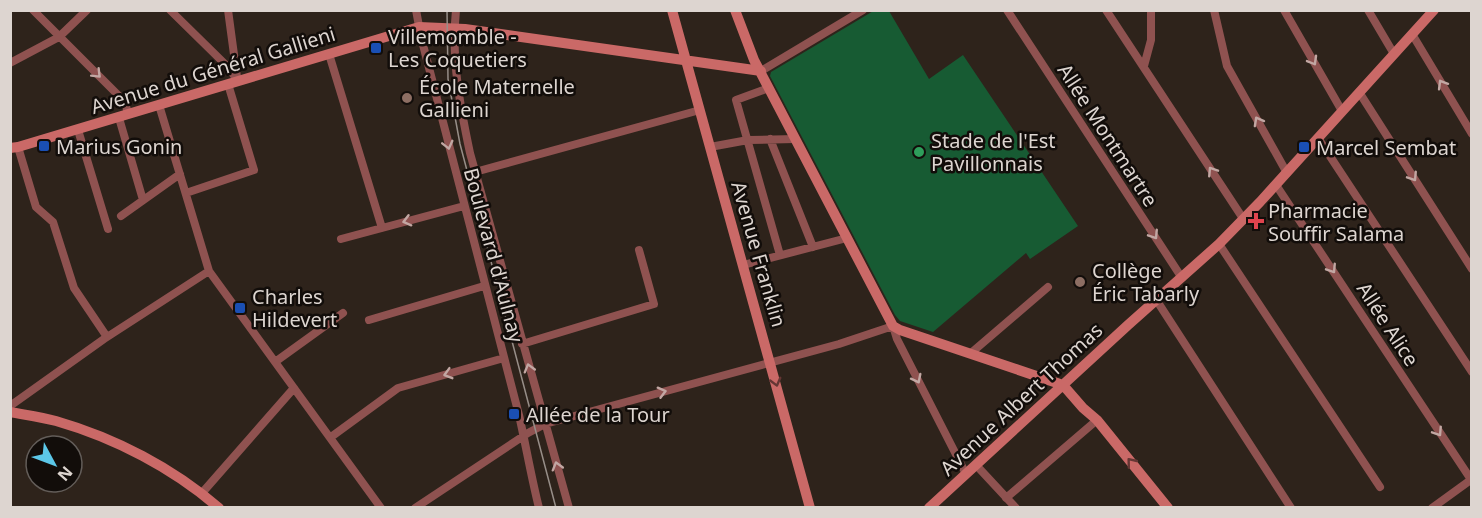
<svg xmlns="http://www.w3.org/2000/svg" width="1482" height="518" font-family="'Noto Sans',sans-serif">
<rect width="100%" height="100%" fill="#2e231b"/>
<!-- green -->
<path fill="#175b33" d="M 875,10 L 889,11 L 929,79 L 963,55 L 1078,226 L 1030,259 L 1026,253 L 933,332 L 900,321 L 895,315 L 770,76 L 771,72 Z"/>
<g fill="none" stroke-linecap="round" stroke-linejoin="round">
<!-- street -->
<path stroke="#8f5250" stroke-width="8" d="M 33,10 L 125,102 L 128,114
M 170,10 L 227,66 L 238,81
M 228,10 L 237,77
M 416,10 L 421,37 L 519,415 C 526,446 531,476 539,508
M 456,10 C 451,59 460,106 470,153 L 569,508
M 1007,10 L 1182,278
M 1106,10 L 1244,220
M 1214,10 L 1227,66 L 1287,173
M 1284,10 L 1342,111
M 1368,10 L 1394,54
M 1412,34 L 1472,134
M 329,54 L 382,228 L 464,206
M 10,63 L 59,37 L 87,10
M 1144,66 L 1151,40 L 1151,10
M 761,71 L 863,10
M 769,88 L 736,100 L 780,255
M 1359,92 L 1472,269
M 159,105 L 209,271 L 381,508
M 119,118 L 143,200
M 78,130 L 108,229
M 1318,138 L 1472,372
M 770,139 L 813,247
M 18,147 L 36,207 L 53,222 L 74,288 L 107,337
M 710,147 L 748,140 L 795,139
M 475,172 L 700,110
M 1276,185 L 1472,481
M 186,193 L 254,170 L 228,84
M 121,216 L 180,174
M 341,239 L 382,228
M 1219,244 L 1380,487
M 743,265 L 847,238
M 1157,301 L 1291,508
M 369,320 L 484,286
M 522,344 L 654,304 L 639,250
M 971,353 L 1048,287
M 275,362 L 343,313
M 10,406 L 104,339 L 209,271
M 331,437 L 398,388 L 504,358
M 976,465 L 1016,508
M 202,493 L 294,388
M 1006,498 L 1097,420
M 415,508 L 528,433 L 545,424 L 839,344 L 893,326 L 897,339 L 966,474
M 1432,508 L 1472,479"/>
<!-- secondary -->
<path stroke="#ca6967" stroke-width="10" d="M 672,10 L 810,508
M 735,10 L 754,60 L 893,326 L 900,330 L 1063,385 L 1083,408 L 1097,420 L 1168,508
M 10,148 L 18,147 L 419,27 L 465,29 L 761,71
M 10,412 C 26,415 41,417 56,421 C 115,438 173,468 219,508
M 929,508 L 1128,325 L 1219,244 L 1260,202 L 1434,10"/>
<!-- tram -->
<path stroke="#978e88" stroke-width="1.5" d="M 447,10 L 448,79 L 460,144 L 556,508"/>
</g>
<!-- one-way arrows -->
<defs><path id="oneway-chevron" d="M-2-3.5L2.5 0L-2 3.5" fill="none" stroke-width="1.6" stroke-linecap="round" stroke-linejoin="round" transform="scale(1.5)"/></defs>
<g stroke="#c2a7a3">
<use href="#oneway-chevron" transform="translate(1313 61) rotate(60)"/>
<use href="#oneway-chevron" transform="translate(97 74) rotate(45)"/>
<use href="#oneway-chevron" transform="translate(1442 84) rotate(-121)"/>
<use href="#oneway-chevron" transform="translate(1258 121) rotate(-119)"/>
<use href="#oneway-chevron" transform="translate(448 145) rotate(76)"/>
<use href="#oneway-chevron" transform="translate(1212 171) rotate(-123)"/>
<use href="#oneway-chevron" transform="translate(1413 177) rotate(57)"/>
<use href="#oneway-chevron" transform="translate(407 221) rotate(165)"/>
<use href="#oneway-chevron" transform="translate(1154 235) rotate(57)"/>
<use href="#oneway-chevron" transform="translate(1332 269) rotate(57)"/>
<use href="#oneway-chevron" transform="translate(529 368) rotate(-106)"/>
<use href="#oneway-chevron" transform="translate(448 374) rotate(164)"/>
<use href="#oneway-chevron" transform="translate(917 379) rotate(63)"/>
<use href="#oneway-chevron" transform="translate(662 392) rotate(-15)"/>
<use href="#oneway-chevron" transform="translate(1438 432) rotate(57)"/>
<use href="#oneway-chevron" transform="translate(557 466) rotate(-106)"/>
</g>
<g stroke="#653634">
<use href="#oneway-chevron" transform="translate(776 382) rotate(75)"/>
<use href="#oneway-chevron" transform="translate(1131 462) rotate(-129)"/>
</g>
<!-- markers -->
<g fill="#1a4fb4" stroke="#120d0a" stroke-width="2">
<rect x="370" y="42" width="12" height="12" rx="3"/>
<rect x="38" y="140" width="12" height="12" rx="3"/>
<rect x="1298" y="141" width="12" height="12" rx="3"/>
<rect x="234" y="302" width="12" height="12" rx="3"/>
<rect x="508" y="408" width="12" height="12" rx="3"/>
</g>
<g fill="#8d6e63" stroke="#120d0a" stroke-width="2">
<circle cx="407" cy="98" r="6"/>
<circle cx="1080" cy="282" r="6"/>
</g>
<circle fill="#2e9e5b" stroke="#120d0a" stroke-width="2" cx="919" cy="152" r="6"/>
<path fill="#e0444e" stroke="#120d0a" stroke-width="2" d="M1253 212h6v6h6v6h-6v6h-6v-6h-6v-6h6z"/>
<g text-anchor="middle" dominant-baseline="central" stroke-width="5" stroke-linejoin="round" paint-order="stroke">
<!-- poi labels -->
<g font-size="20" fill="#ddd5d0" stroke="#120d0a" text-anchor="start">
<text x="388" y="36">Villemomble -<tspan x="388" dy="23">Les Coquetiers</tspan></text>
<text x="419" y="86">École Maternelle<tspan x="419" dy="23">Gallieni</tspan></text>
<text x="931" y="140">Stade de l'Est<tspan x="931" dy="23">Pavillonnais</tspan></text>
<text x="56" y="146">Marius Gonin</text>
<text x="1316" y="147">Marcel Sembat</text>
<text x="1268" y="210">Pharmacie<tspan x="1268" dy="23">Souffir Salama</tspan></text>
<text x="1092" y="270">Collège<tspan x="1092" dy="23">Éric Tabarly</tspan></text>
<text x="252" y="296">Charles<tspan x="252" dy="23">Hildevert</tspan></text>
<text x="526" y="414">Allée de la Tour</text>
</g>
<!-- street labels -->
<g font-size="20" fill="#ddd5d0" stroke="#120d0a">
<text transform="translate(213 70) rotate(-17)">Avenue du Général Gallieni</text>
<text transform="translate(1108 135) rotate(57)">Allée Montmartre</text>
<text transform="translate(759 254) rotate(74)">Avenue Franklin</text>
<text transform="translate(494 255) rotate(75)">Boulevard d'Aulnay</text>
<text transform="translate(1388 324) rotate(57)">Allée Alice</text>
<text transform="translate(1021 399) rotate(-43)">Avenue Albert Thomas</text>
</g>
</g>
<!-- border -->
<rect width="1482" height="518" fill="none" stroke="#ddd5d0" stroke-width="24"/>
<!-- north arrow -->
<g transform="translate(54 464) rotate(131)"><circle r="28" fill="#120d0a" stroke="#635d59" stroke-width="1.5"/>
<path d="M0-4.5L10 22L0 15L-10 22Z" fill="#5cc7e8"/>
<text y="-9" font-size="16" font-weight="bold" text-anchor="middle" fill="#ddd5d0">N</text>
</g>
</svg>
